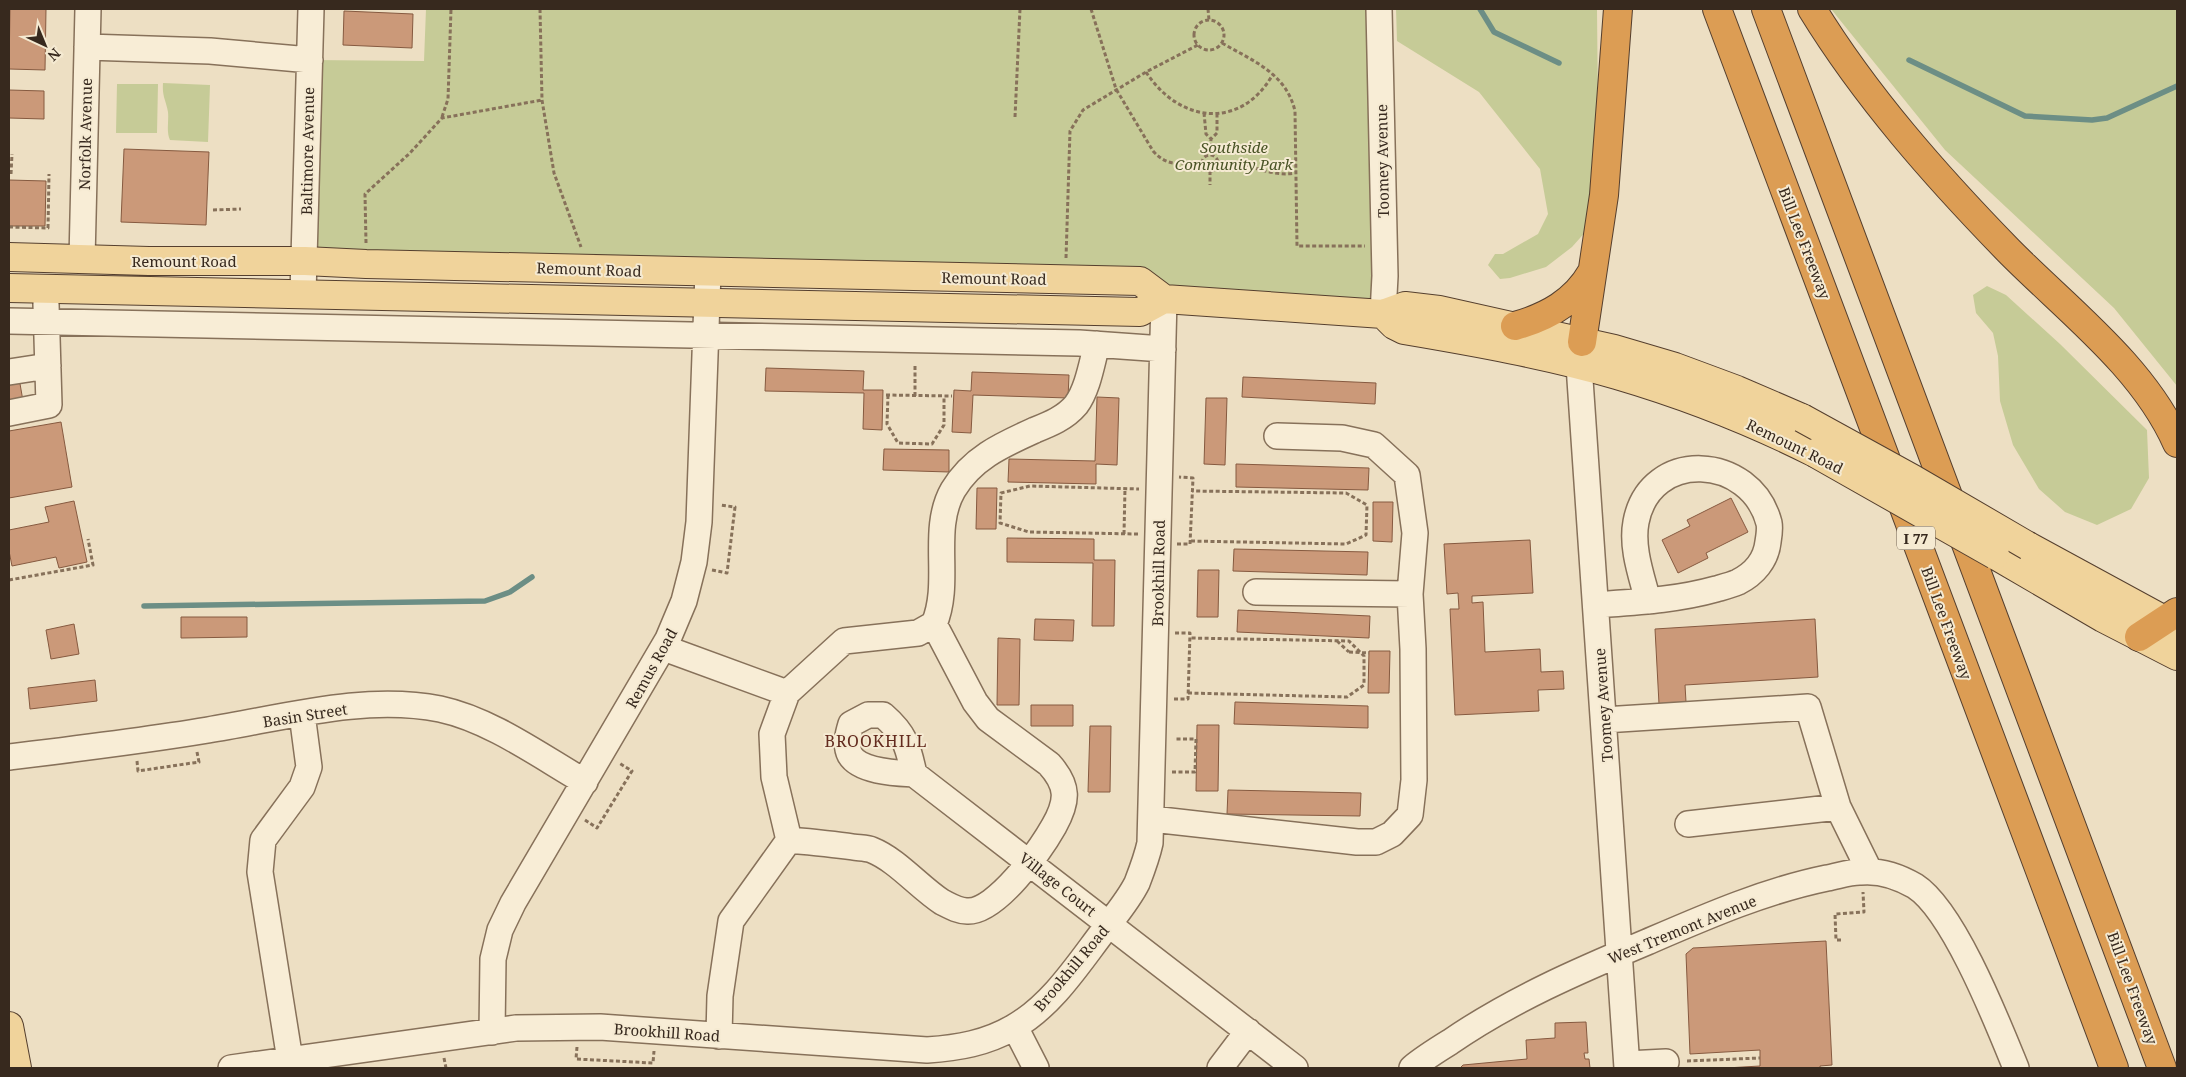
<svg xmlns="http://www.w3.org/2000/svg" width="2186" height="1077" font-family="'Noto Serif',serif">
<rect width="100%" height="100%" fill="#eddfc3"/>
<!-- green -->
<path fill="#c6cb97" d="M 426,9 L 1379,9 L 1383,314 L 1194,300 L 1140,281 L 305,261 L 310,60 L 424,61 Z
M 1396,9 L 1597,9 L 1598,113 L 1588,229 L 1572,247 L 1546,267 L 1510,278 L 1500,279 L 1488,265 L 1495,254 L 1503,254 L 1538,234 L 1548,214 L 1540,169 L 1479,92 L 1397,41 Z
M 1831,9 L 2177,9 L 2177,386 L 2114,308 L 1945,150 Z
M 163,83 L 210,85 L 208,142 L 170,140 C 166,131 169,121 168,112 C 166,100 162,97 163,83 Z
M 117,84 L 158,84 L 157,133 L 116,133 Z
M 1987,286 L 2006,295 L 2060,344 L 2147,430 L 2149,478 L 2131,509 L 2097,525 L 2065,512 L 2039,489 L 2013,445 L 2000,401 L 1998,356 L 1993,333 L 1976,313 L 1973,295 Z"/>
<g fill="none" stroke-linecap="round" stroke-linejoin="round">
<!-- stream -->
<path stroke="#6c8e85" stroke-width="5.5" d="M 1480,9 L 1494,32 L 1559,63
M 1909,60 L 2025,116 L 2092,120 L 2107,118 L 2177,86
M 144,606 L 485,601 L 510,592 L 532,577"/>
</g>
<!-- building -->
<path fill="#cb9979" stroke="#865a40" d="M 10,9 L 46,9 L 45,70 L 9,69 Z
M 344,11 L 413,14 L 412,48 L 343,45 Z
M 9,90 L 44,91 L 44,119 L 9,118 Z
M 124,149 L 209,152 L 206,225 L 121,222 Z
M 9,180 L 46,181 L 45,226 L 9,226 Z
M 766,368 L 864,371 L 863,390 L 883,390 L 882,430 L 863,429 L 864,393 L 765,391 Z
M 972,372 L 1069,375 L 1068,398 L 973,395 L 971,433 L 952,432 L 954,390 L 971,391 Z
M 1243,377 L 1376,383 L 1375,404 L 1242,397 Z
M 19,378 L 23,401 L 9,403 L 9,380 Z
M 1097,397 L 1119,398 L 1117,465 L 1096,464 L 1096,484 L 1008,482 L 1009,459 L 1095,461 Z
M 1206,398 L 1227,398 L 1225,465 L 1204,464 Z
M 61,422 L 72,487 L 9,498 L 9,431 Z
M 884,449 L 949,450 L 949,472 L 883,470 Z
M 1236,464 L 1369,468 L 1368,490 L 1236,487 Z
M 977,488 L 997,488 L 996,529 L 976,529 Z
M 1731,498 L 1748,532 L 1706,553 L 1708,558 L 1678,573 L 1662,540 L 1690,526 L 1687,520 Z
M 74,501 L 87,562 L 59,568 L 56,557 L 12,566 L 9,551 L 9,530 L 49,522 L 45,507 Z
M 1373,502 L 1393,502 L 1392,542 L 1373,541 Z
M 1007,538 L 1094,539 L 1094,560 L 1115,560 L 1114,626 L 1092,626 L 1093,563 L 1007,562 Z
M 1530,540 L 1533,593 L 1472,596 L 1472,603 L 1483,602 L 1485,652 L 1540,649 L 1541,672 L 1563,671 L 1564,689 L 1538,690 L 1539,711 L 1455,715 L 1450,609 L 1459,609 L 1458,593 L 1447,594 L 1444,544 Z
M 1234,549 L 1368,552 L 1367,575 L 1233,571 Z
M 1198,570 L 1219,570 L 1218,617 L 1197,617 Z
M 1238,610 L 1370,616 L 1369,638 L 1237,632 Z
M 181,617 L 247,617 L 247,637 L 181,638 Z
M 1035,619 L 1074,620 L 1073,641 L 1034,640 Z
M 1815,619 L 1818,677 L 1685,685 L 1686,702 L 1659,704 L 1655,629 Z
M 74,624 L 79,654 L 51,659 L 46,630 Z
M 998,638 L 1020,639 L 1019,705 L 997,705 Z
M 1369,651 L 1390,651 L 1389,693 L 1368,693 Z
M 95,680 L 97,701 L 30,709 L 28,688 Z
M 1235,702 L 1368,706 L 1368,728 L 1234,724 Z
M 1031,705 L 1073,705 L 1073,726 L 1031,726 Z
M 1197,725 L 1219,725 L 1218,791 L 1196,791 Z
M 1090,726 L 1111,726 L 1110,792 L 1088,792 Z
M 1228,790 L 1361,793 L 1360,816 L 1227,814 Z
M 1826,941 L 1832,1065 L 1820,1066 L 1820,1068 L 1726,1068 L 1760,1066 L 1760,1050 L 1690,1054 L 1686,954 L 1693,948 Z
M 1586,1022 L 1588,1053 L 1584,1053 L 1585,1059 L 1589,1059 L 1590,1068 L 1460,1068 L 1463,1065 L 1527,1059 L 1526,1040 L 1555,1038 L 1555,1023 Z"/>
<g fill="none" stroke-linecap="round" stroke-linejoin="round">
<defs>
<path id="minor" d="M 1379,9 L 1385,276 L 1383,314
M 87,47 L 210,51 L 310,60
M 82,259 L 88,9
M 303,294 L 311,9
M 9,321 L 1079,343 L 1163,349
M 1579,365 L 1627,1068
M 9,372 L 48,366
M 9,413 L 49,405 L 46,304
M 1256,592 L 1410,594
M 1596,605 C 1636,602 1677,600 1716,589 C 1723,587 1731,585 1738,582 C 1754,574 1766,560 1768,542 C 1769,536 1770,528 1769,523 C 1751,454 1650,448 1636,522 C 1631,548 1642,577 1648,601
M 664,648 L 787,693
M 1604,720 L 1808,707 L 1838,807 L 1870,872
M 9,757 C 75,749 142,741 208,730 C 283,718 364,694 440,709 C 491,720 540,756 585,782
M 914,774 C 908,746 905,734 883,715 L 868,715 L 851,724 C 848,734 845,745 850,755 C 860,772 898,773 914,774 L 1295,1068
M 1152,819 L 1357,842 L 1376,842 L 1392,834 L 1410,815 L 1414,780 L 1413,649 L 1410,594 L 1415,533 L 1407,475 L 1374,445 L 1342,438 L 1277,436
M 1688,824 L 1838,807
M 789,840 L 774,777 L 772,734 L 787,693 L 844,641 L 918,633 L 934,624
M 1015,1027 L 1036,1068
M 492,1032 L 493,959 L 500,930 L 513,903 L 668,639 L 684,601 L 694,562 L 699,522 L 708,272
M 719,1036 L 720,996 L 731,921 L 789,840 C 811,842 832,844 853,847 C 859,848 867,848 872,850 C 897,860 919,887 942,902 C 950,906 958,911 967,911 C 996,913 1041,849 1054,826 C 1068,801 1069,786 1049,764 L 988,719 L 975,702 L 934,624 C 952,582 930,530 953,490 C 972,458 1002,445 1035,430 C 1050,424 1065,418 1076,405 C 1088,389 1092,362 1097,344
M 290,1060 L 260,872 L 263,840 L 302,787 L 309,767 L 302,714
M 1627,1064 L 1666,1062
M 231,1068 L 516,1028 L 600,1027 L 927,1050 C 958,1048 987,1043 1014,1027 C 1051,1006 1077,966 1102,933 C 1114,917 1128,901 1137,883 C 1142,870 1147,857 1150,843 L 1164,299
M 1220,1068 L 1248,1031
M 1412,1068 C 1424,1058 1437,1050 1450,1042 C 1511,1000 1578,971 1647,942 C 1705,917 1764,891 1827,878 C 1838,876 1849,872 1860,872 C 1880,870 1898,876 1915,886 C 1954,911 1998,1024 2016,1068"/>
<path id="major" d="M 9,257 L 149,261 L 305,261 L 366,264 L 1140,281 L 1164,299
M 9,288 L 1140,312 L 1164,299 L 1383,314 L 1405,306 L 1439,310 L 1614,349 L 1675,367 L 1737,390 L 1802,418
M 1383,314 L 1394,325 L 1404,330 C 1475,342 1548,355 1617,375 C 1685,395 1752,421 1815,453
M 2028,546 L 2177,627
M 1995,555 L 2103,618 L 2177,656
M 9,1026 L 17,1068"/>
<path id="highway" d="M 1717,9 L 2114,1068
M 1766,9 L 2162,1068
M 1812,9 C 1866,97 1936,176 2008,250 C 2066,309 2143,366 2177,443
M 1515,326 C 1547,317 1575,302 1592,272
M 1582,342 L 1604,195 L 1618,9
M 2139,637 L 2177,612"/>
</defs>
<!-- minor casing -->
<use href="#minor" stroke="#87715a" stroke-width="28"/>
<!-- major casing -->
<use href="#major" stroke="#553f2e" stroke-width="30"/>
<!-- highway casing -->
<use href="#highway" stroke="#553f2e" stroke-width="30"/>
<!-- path -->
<path stroke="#87715a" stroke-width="3" stroke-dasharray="4 2.5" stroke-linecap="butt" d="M 540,9 L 542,100 L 554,173 L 581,247
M 1091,9 L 1116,89 L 1153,151 C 1168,168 1181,163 1202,162
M 1208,9 L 1209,20
M1194 35a15 15 0 1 1 30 0a15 15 0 1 1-30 0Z
M 1222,43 C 1253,61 1286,73 1295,111 L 1297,246 L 1365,246
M 1146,72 C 1179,123 1241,131 1273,74
M 1204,113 L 1206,134 L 1211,139
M 442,117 L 448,99 L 451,9
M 1015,117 L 1020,9
M 1210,154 L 1211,139 L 1217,133 L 1217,113
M1202 163a8 8 0 1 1 16 0a8 8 0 1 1-16 0Z
M 1218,162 C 1245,160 1269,178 1295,173
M 1210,171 L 1210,185
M 11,174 L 12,154
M 213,210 L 241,209
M 9,227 L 48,228 L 49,174
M 366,243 L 365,194 L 410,153 L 442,118 L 542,100
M 1066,258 L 1070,131 L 1083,110 L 1146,72 L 1198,45
M 886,395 L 952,396
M 888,395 L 887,424 L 898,443 L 932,444 L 944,425 L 944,396
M 915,396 L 915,366
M 1124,534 L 1125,488
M 1138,534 L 1029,532 L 1000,523 L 1001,493 L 1030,486 L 1139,489
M 1191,541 L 1346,544 L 1366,535 L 1367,505 L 1346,493 L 1192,491
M 1177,544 L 1190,544 L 1193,478 L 1179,477
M 712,570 L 727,573 L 735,507 L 720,505
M 9,580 L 93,565 L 88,539
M 1337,641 L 1349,652
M 1188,693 L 1347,697 L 1364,685 L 1364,656 L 1349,641 L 1190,638
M 1174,699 L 1188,699 L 1190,633 L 1175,633
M 137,761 L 138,771 L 199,762 L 197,752
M 1172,772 L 1195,772 L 1196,739 L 1174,739
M 585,820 L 597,828 L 632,771 L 619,763
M 1841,940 L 1836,940 L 1835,914 L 1864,912 L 1863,892
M 577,1047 L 576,1059 L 653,1063 L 654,1051
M 444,1058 L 446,1068
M 1687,1061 L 1760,1058"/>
<!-- minor -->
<use href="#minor" stroke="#f8edd6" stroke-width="25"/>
<!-- major -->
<use href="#major" stroke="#f0d39b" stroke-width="28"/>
<!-- highway -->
<use href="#highway" stroke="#dc9d54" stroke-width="28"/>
<defs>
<path id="major-bridge" d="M 1802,418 L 1913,479 L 2028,546
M 1815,453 L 1995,555"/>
</defs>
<!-- major-bridge casing -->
<use href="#major-bridge" stroke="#553f2e" stroke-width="30" stroke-linecap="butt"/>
<!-- path-bridge -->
<path stroke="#87715a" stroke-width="3" stroke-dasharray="4 2.5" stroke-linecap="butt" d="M 1349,652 L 1369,653"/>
<!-- major-bridge -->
<use href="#major-bridge" stroke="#f0d39b" stroke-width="28"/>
</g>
<g text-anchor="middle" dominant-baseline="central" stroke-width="4" stroke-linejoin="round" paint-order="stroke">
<!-- shield labels -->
<rect fill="#f5ead2" stroke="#706354" stroke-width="1" x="1897" y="526.5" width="38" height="23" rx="4"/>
<g font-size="14" font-weight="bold" fill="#37291e">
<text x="1916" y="538">I 77</text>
</g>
<!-- street labels -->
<g font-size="15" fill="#37291e" stroke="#f5ead2">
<text transform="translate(85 134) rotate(-89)">Norfolk Avenue</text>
<text transform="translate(307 151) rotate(-89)">Baltimore Avenue</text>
<text transform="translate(1382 161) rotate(-91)">Toomey Avenue</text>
<text transform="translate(1805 243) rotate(69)">Bill Lee Freeway</text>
<text x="184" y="261">Remount Road</text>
<text transform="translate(589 269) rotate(2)">Remount Road</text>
<text transform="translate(994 278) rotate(1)">Remount Road</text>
<text transform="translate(1795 446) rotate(26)">Remount Road</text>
<text transform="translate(1158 573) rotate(-89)">Brookhill Road</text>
<text transform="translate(1947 623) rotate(70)">Bill Lee Freeway</text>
<text transform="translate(651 668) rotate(-61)">Remus Road</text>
<text transform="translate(1603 705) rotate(-94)">Toomey Avenue</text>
<text transform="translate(305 715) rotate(-9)">Basin Street</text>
<text transform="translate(1058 884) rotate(38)">Village Court</text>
<text transform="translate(1682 929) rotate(-22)">West Tremont Avenue</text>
<text transform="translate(1071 968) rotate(-50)">Brookhill Road</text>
<text transform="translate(2133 988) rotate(70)">Bill Lee Freeway</text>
<text transform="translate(667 1032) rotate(4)">Brookhill Road</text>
</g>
<!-- park labels -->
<g font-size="15" font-style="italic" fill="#495325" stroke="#f5ead2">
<text x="1234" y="147">Southside<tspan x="1234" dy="17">Community Park</tspan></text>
</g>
<!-- neighbourhood labels -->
<g font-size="16" letter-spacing="1" fill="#632b1e" stroke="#f5ead2">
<text x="876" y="741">BROOKHILL</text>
</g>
</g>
<!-- border -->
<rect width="2186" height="1077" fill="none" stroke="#37291e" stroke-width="20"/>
<!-- north arrow -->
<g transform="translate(45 45) rotate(136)" stroke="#f5ead2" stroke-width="4" paint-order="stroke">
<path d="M0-4L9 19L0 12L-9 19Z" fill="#37291e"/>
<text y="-8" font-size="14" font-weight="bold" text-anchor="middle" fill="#37291e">N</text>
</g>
</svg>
